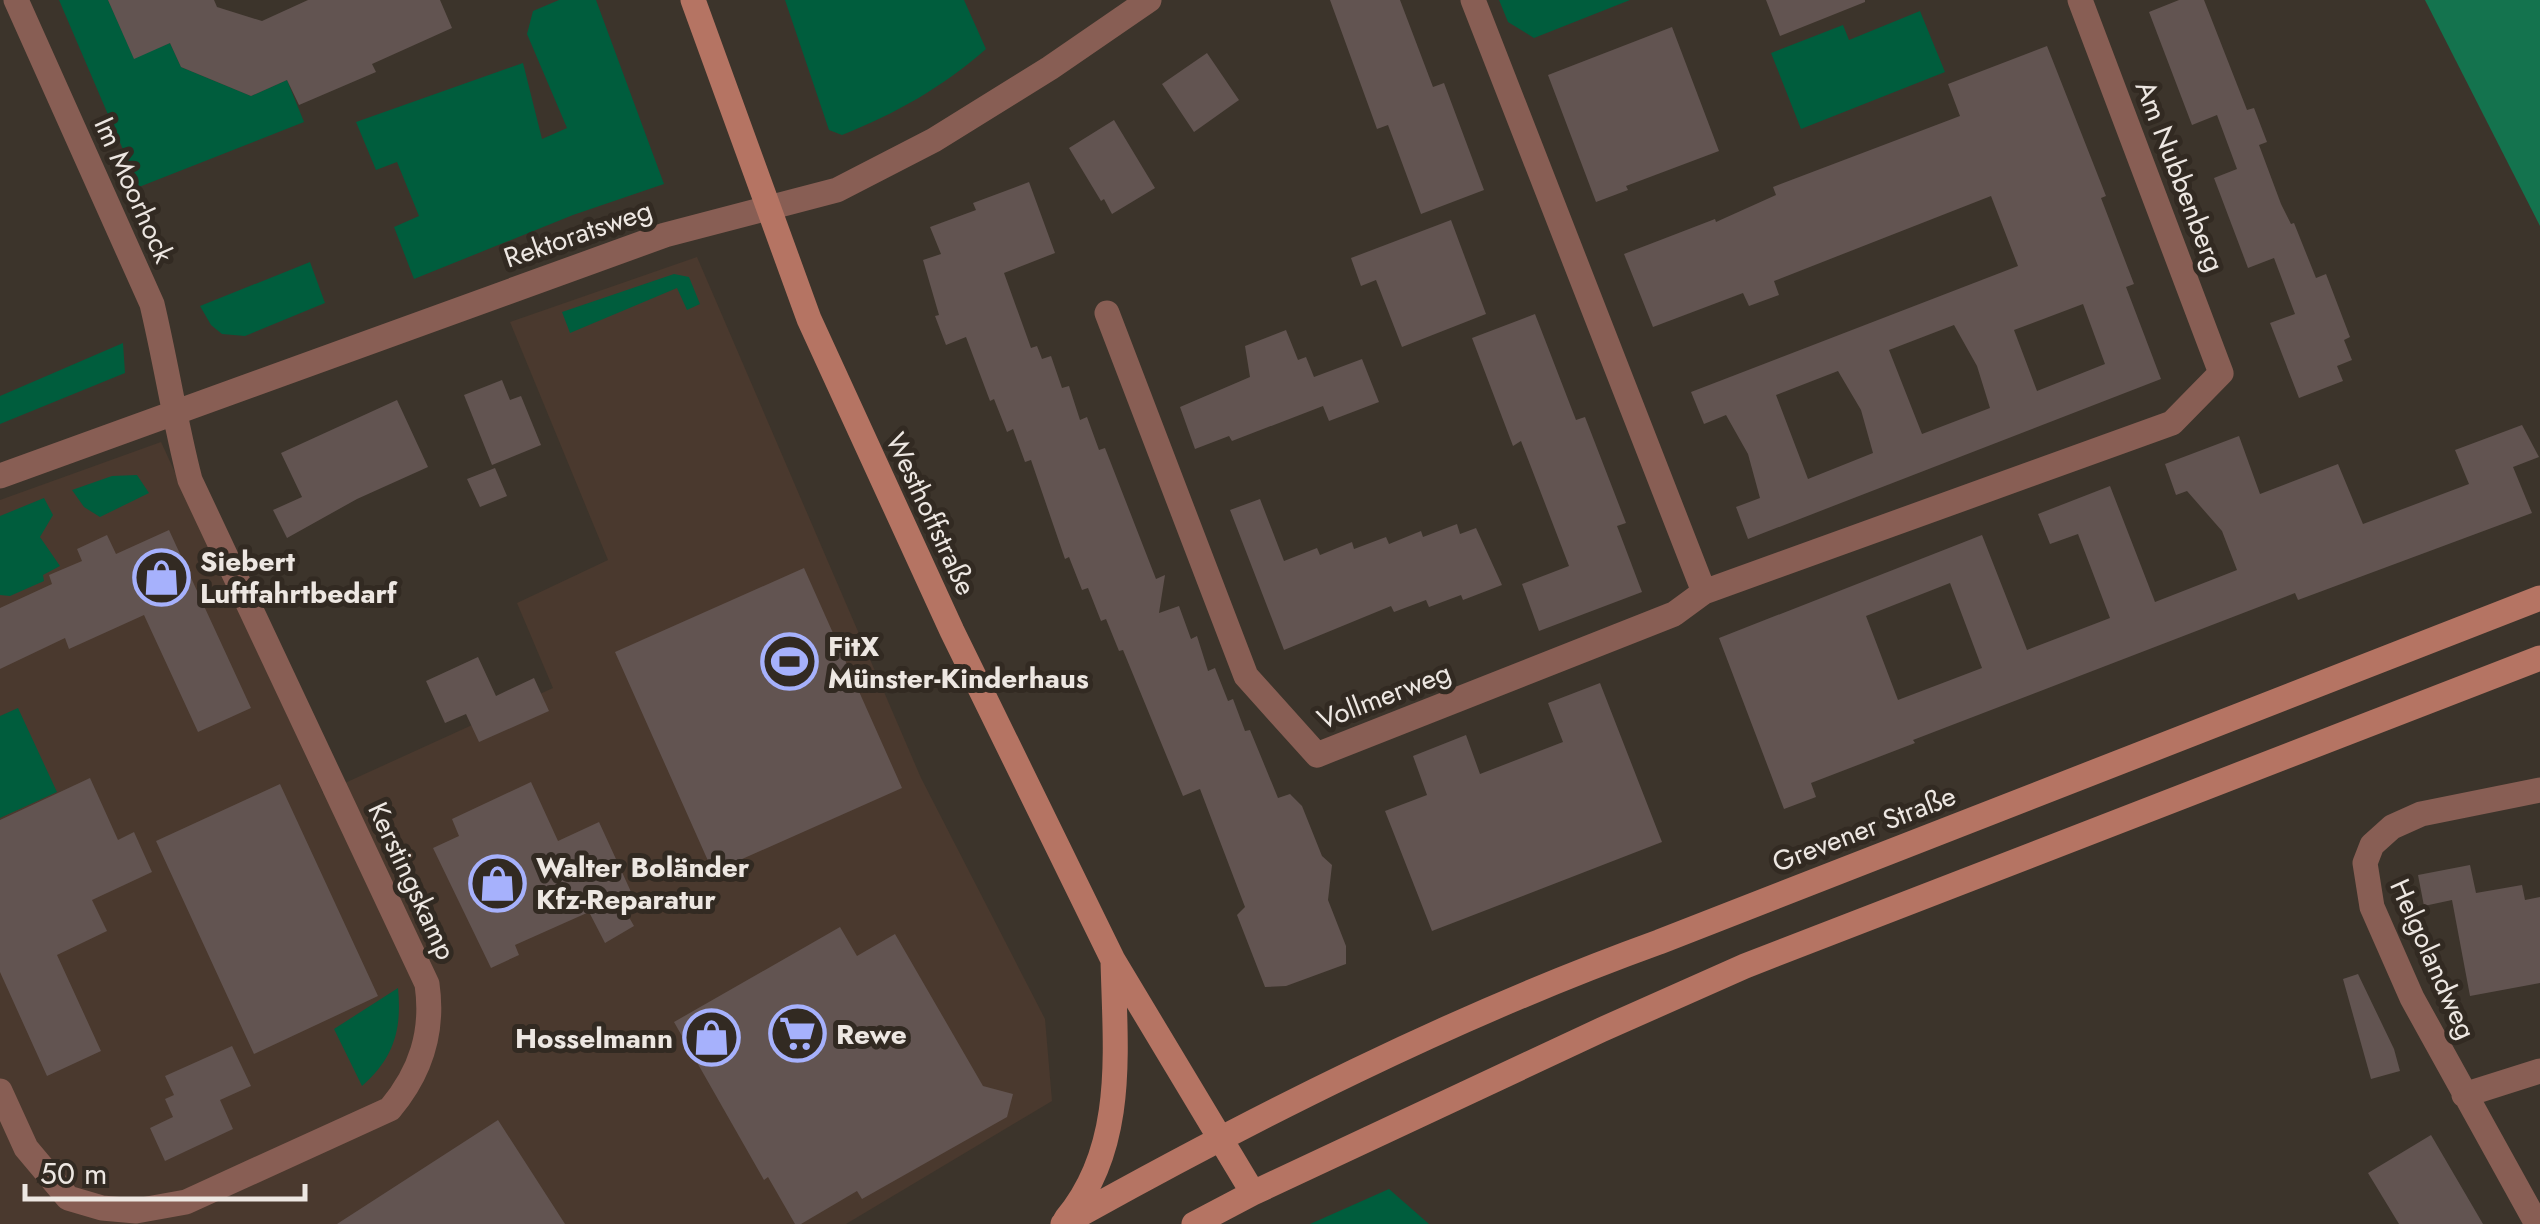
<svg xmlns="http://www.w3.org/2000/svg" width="2540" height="1224" font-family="Jost,sans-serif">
<rect width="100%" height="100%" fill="#3c342b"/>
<!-- commercial -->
<path fill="#4a392e" d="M 697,257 L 921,778 L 1045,1019 L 1052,1101 L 846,1224 L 0,1224 L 0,500 L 161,442 L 323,793 L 553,688 L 517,603 L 608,560 L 510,322 Z"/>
<!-- green -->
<path fill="#005d3d" d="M 59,0 L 108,0 L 134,58 L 170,43 L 181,67 L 251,96 L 287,80 L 304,122 L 139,187 Z
M 559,0 L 596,0 L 664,184 L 573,215 L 414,279 L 394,227 L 419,216 L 397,162 L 376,170 L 356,122 L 523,63 L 542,139 L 567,128 L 527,34 L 533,11 Z
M 785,0 L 964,0 L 986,49 C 943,87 895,114 842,135 L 829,130 Z
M 1499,0 L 1630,0 L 1534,38 L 1508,22 Z
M 1920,11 L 1945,72 L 1801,129 L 1771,53 L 1843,25 L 1849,40 Z
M 310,262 L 325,303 L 245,336 L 222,334 L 211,325 L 200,306 Z
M 674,274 L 689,277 L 700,304 L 687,310 L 677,288 L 570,333 L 562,312 Z
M 123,343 L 125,373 L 0,424 L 0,396 Z
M 137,475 L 149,493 L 100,517 L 84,507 L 72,490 L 112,476 Z
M 44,498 L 53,515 L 40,537 L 60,566 L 43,575 L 44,581 L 10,596 L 0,595 L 0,516 Z
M 18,708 L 57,792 L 0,818 L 0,716 Z
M 398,988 C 402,1030 394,1058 362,1086 L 334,1029 Z
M 1389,1189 L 1429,1224 L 1310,1224 Z"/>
<!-- forest -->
<path fill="#14734e" d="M 2425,0 L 2540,0 L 2540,226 Z"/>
<!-- building -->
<path fill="#625451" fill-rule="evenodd" d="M 108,0 L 214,0 L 217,7 L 262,21 L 308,0 L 440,0 L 452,28 L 372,64 L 376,72 L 299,105 L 287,80 L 251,96 L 181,67 L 170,43 L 134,59 Z
M 1330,0 L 1400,0 L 1433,87 L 1444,83 L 1484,190 L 1421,214 L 1388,125 L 1377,129 Z
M 1766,0 L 1865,0 L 1865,2 L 1780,36 Z
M 2179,0 L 2204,0 L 2247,110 L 2254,108 L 2267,142 L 2259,145 L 2281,204 L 2291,224 L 2294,223 L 2316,278 L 2326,274 L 2350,337 L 2344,340 L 2352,360 L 2337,366 L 2343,381 L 2299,398 L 2270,323 L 2295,314 L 2274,258 L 2248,268 L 2214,178 L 2237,169 L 2217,115 L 2192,125 L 2149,12 Z
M 1672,27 L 1719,151 L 1626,186 L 1628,190 L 1596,202 L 1548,75 Z
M 2047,46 L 2106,196 L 2101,198 L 2134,284 L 2126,287 L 2161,379 L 1748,539 L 1736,507 L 1760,498 L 1748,454 L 1726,415 L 1704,424 L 1691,392 L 2018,266 L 1991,196 L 1774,281 L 1779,295 L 1749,306 L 1743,293 L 1653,327 L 1624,254 L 1715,219 L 1716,222 L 1776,195 L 1773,187 L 1960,116 L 1948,84 ZM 2083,304 L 2105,364 L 2037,391 L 2014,330 ZM 1954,325 L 1977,366 L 1990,408 L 1922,434 L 1889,350 ZM 1838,371 L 1861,410 L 1873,453 L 1808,479 L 1776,395 Z
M 1207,53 L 1239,100 L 1194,132 L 1162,84 Z
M 1114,120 L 1155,188 L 1112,214 L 1104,199 L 1101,201 L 1069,148 Z
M 1029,182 L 1055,253 L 1004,273 L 1031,348 L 1037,346 L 1042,359 L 1051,356 L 1062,388 L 1069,386 L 1080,420 L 1087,417 L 1099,450 L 1105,448 L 1156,579 L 1165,575 L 1159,613 L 1179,606 L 1191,639 L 1197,636 L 1208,671 L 1215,668 L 1228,701 L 1233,699 L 1245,731 L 1250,730 L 1278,798 L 1290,794 L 1302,806 L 1322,856 L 1332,865 L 1328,900 L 1346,946 L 1346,964 L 1286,986 L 1265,987 L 1237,915 L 1245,907 L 1200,789 L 1183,796 L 1123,650 L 1119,651 L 1106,619 L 1101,621 L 1088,588 L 1082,590 L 1069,557 L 1065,559 L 1031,460 L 1025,462 L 1013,429 L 1007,432 L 994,399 L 990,401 L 966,337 L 946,345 L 935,316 L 939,315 L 923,260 L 941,254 L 930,227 L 976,210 L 973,203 Z
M 1451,220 L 1486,314 L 1402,347 L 1376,280 L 1361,286 L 1351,258 Z
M 1535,314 L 1576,420 L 1585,417 L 1626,523 L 1617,526 L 1642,592 L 1539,631 L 1522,584 L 1569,566 L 1521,441 L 1513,446 L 1472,338 Z
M 1286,330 L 1298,360 L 1306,357 L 1314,377 L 1362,359 L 1379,402 L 1329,421 L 1323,406 L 1232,441 L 1229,436 L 1195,449 L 1180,407 L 1250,377 L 1245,346 Z
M 502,380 L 510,400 L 521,396 L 541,445 L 492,465 L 464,395 Z
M 397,400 L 428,467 L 357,499 L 287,538 L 273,510 L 302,497 L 281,453 Z
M 2522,425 L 2539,457 L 2513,467 L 2532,513 L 2298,600 L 2295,593 L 1913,740 L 1915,743 L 1811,783 L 1816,797 L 1784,809 L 1719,638 L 1982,535 L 2027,650 L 2110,618 L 2078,534 L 2050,544 L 2038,514 L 2110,486 L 2155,602 L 2237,570 L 2222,531 L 2187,491 L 2176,495 L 2165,464 L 2239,436 L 2260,494 L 2338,464 L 2363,524 L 2469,484 L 2455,450 ZM 1950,583 L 1982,668 L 1898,700 L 1866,616 Z
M 495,468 L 507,496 L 480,507 L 467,479 Z
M 1260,499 L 1284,561 L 1317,548 L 1320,555 L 1352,542 L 1354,549 L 1386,537 L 1389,544 L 1421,531 L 1423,537 L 1457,524 L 1460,534 L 1476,528 L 1502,585 L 1463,600 L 1461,595 L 1429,607 L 1426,600 L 1394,612 L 1391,606 L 1284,650 L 1230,510 Z
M 169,530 L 251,708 L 198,732 L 144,615 L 69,649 L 65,638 L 0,669 L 0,608 L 52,584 L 49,575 L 82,561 L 77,549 L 107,535 L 116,554 Z
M 804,568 L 902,788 L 713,872 L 615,652 Z
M 478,657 L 496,696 L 534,678 L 549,711 L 479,742 L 466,714 L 445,723 L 426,681 Z
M 1600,683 L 1662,842 L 1432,931 L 1385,811 L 1427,795 L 1413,756 L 1466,735 L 1480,774 L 1563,742 L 1548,703 Z
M 90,778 L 118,840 L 134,832 L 152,872 L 92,900 L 107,931 L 57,955 L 101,1051 L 47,1076 L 0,972 L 0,820 Z
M 531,782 L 558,841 L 599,822 L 632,894 L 619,900 L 634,926 L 605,943 L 589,912 L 515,945 L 519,955 L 491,968 L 433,848 L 459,836 L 452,819 Z
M 280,784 L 378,996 L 254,1054 L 156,841 Z
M 2470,865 L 2476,893 L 2522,885 L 2525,900 L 2540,897 L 2540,983 L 2470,996 L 2452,900 L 2424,906 L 2418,875 Z
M 840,927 L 857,956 L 895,934 L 983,1086 L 1013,1094 L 1007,1117 L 862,1199 L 857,1191 L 801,1224 L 795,1224 L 768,1177 L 764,1180 L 674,1022 Z
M 2358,974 L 2394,1049 L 2400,1071 L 2371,1079 L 2343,979 Z
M 232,1046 L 251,1086 L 220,1100 L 233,1129 L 165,1161 L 150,1128 L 173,1117 L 165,1099 L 174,1095 L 165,1076 Z
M 498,1120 L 565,1224 L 337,1224 Z
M 2431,1135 L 2483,1224 L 2399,1224 L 2368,1173 Z"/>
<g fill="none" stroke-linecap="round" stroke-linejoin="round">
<!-- street -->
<path stroke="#885e54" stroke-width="25" d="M 1473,0 L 1704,592
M 1107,313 L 1246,676 L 1317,755 L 1674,614 L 1704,592 L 2172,423 L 2221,373 L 2080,0
M 0,476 L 665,235 L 837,190 L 934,140 L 1050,68 L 1149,0
M 0,1091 L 26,1148 L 68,1198 L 102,1208 L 136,1211 L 186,1202 L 390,1109 C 421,1072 434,1032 427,984 L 190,480 C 175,422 166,363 152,304 L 16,0
M 2464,1095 L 2540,1071
M 2537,1224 L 2412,998 L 2372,907 L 2365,863 L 2372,845 L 2392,827 L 2421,814 L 2540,790"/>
<!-- secondary -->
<path stroke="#b57463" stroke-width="25" d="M 693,0 L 809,319 L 952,631 L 1113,960 L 1253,1193
M 1066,1219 C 1127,1146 1115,1049 1113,960
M 1063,1224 C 1253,1118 1454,1016 1659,942 L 2540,598
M 1194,1224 L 1253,1193 L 1601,1030 L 1745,966 L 2540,658"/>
</g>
<!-- icons -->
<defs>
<symbol id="shop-ring" viewBox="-11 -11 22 22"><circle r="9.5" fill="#322a22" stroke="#a6b1fc" stroke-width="1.5"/><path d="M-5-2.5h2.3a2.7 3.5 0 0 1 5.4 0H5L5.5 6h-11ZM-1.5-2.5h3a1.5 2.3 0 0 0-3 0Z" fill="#a6b1fc"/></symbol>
<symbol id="stadium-ring" viewBox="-11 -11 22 22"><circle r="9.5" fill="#322a22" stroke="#a6b1fc" stroke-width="1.5"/><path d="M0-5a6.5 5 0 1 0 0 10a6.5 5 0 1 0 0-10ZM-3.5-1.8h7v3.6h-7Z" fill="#a6b1fc"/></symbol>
<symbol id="supermarket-ring" viewBox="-11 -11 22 22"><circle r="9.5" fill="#322a22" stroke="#a6b1fc" stroke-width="1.5"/><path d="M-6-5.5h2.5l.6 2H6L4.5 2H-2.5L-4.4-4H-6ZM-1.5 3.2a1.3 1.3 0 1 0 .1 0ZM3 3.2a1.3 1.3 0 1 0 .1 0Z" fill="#a6b1fc"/></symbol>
</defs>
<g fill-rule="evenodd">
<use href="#shop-ring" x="130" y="546" width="63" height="63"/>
<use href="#stadium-ring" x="758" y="630" width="63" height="63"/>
<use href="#shop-ring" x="466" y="852" width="63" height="63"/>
<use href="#supermarket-ring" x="766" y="1002" width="63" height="63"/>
<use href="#shop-ring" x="680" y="1006" width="63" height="63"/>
</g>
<g text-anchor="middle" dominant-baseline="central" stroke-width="10" stroke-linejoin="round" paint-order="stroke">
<!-- street labels -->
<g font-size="28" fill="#ede7e2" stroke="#322a22">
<text transform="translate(2180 176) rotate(69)">Am Nubbenberg</text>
<text transform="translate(134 190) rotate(66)">Im Moorhock</text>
<text transform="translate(578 234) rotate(-19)">Rektoratsweg</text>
<text transform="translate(931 514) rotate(65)">Westhoffstraße</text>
<text transform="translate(1384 696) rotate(-21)">Vollmerweg</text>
<text transform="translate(1864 829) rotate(-21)">Grevener Straße</text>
<text transform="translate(412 881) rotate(65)">Kerstingskamp</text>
<text transform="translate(2433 959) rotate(66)">Helgolandweg</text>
</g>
<!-- poi labels -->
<g font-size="28" font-weight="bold" fill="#ede7e2" stroke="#322a22" text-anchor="start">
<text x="200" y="561">Siebert<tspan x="200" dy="32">Luftfahrtbedarf</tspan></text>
<text x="828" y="646">FitX<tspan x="828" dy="32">Münster-Kinderhaus</tspan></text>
<text x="536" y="867">Walter Boländer<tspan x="536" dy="32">Kfz-Reparatur</tspan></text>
<text x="836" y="1034">Rewe</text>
<text x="673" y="1038" text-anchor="end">Hosselmann</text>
</g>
</g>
<!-- scale -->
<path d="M25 1184v15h280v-15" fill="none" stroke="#ede7e2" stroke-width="5"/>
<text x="40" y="1184" font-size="30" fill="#ede7e2" stroke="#322a22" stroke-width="8" paint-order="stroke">50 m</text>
</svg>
